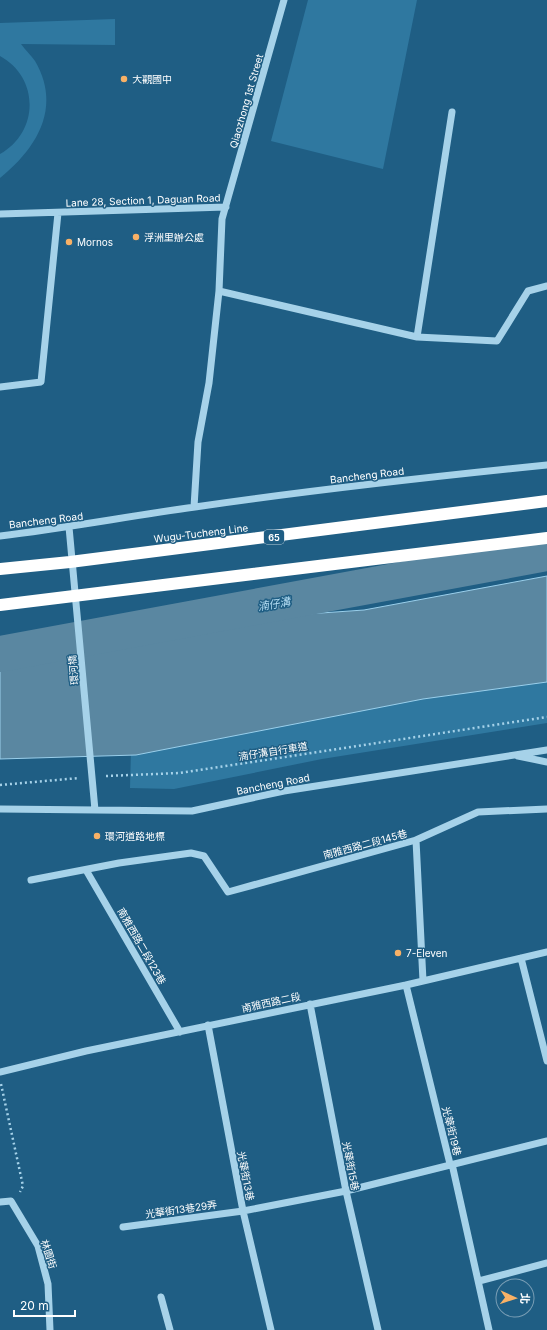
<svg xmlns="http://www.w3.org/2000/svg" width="547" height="1330" font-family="Inter,'Noto Sans TC',sans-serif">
<rect width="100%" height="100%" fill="#1f5e84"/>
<!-- green -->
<path fill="#2f78a0" d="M 308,0 L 417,0 L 383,169 L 271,141 Z
M 115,19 L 115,45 L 21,44 C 25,50 31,55 35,61 C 62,107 37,148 0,178 L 0,154 C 39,132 40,78 0,56 L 0,23 Z
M 547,666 L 547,723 L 322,759 L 174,789 L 130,788 L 131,750 Z"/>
<!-- water -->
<path fill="#5a87a1" stroke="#9acfeb" d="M 547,576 L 547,682 L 423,699 L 136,755 L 0,759 L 0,653 L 122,631 L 221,620 L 364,610 Z"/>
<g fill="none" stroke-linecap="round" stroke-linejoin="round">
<!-- river -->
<path stroke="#5a87a1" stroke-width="36" d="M 0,654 L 547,553"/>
<!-- path -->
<path stroke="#a6d2e9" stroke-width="2.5" stroke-dasharray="2 3" stroke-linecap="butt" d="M 106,776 L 180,773 L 547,717
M 0,785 L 79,778
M 1,1084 L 23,1186 L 20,1192"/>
<!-- minor -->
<path stroke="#a6d2e9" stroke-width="7" d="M 0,214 L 226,207
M 219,291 L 417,337 L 497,341 L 528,291 L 547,286
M 417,337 L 452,112
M 0,387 L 41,382 L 58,213
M 194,507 L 198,442 L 209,383 L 219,291 L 222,219 L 284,0
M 69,527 L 95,810
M 0,536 C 65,528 130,516 195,507 C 312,490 429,477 547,465
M 518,756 L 547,762
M 0,809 L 192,811 L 284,791 L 547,750
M 416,840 L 478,812 L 547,809
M 86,870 L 180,1032
M 31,880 L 119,863 L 191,853 L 204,856 L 228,892 L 416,840 L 423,981
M 521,958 L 547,1061
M 406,985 L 450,1164 L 452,1164 L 489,1330
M 310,1004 L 346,1191 L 378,1330
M 208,1025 L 243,1211 L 271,1330
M 0,1072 L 86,1051 L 406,985 L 547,952
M 0,1202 L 11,1201 L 38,1246 L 48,1284 L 50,1330
M 123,1227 L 243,1211 L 346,1191 L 547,1141
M 479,1281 L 547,1263
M 161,1297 L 170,1330"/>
<!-- highway -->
<path stroke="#fff" stroke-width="12" d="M 0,569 L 70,562 L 547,501
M 0,605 L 547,538"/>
</g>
<!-- markers -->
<g fill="#f8b166" stroke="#1f5e84" stroke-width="1.5">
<circle cx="124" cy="79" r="4"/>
<circle cx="136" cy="237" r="4"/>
<circle cx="69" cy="242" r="4"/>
<circle cx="97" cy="836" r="4"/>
<circle cx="398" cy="953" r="4"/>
</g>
<g text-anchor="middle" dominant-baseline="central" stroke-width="3" stroke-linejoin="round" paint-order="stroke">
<!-- shield labels -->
<rect fill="#1f5e84" stroke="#bccfda" stroke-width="1" x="264" y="530" width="20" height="14" rx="3"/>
<g font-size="9" font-weight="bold" fill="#fff">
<text x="274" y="537">65</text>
</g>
<!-- poi labels -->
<g font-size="10" fill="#fff" stroke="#1f5e84" text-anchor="start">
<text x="132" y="79">大觀國中</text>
<text x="144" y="237">浮洲里辦公處</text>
<text x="77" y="242">Mornos</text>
<text x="105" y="836">環河道路地標</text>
<text x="406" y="953">7-Eleven</text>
</g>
<!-- street labels -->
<g font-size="10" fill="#fff" stroke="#1f5e84">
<text transform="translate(246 101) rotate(-74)">Qiaozhong 1st Street</text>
<text transform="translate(143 200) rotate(-2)">Lane 28, Section 1, Daguan Road</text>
<text transform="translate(367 475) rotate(-7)">Bancheng Road</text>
<text transform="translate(46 520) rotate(-7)">Bancheng Road</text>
<text transform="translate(201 533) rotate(-7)">Wugu-Tucheng Line</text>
<text transform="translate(73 670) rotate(-95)">環河橋</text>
<text transform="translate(273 751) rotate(-9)">湳仔溝自行車道</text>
<text transform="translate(273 784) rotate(-11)">Bancheng Road</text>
<text transform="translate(365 844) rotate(-15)">南雅西路二段145巷</text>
<text transform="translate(142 946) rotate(60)">南雅西路二段123巷</text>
<text transform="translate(271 1002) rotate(-12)">南雅西路二段</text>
<text transform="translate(452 1131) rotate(76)">光華街19巷</text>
<text transform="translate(351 1166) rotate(79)">光華街15巷</text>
<text transform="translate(246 1176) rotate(79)">光華街13巷</text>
<text transform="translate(181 1209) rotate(-8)">光華街13巷29弄</text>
<text transform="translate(49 1254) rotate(72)">林園街</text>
</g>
<!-- water labels -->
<g font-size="11" font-style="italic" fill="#b2dbf1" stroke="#1f5e84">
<text transform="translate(274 604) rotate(-10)">湳仔溝</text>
</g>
</g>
<!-- north arrow -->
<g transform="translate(515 1298) rotate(93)"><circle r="19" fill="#1f5e84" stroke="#799eb5"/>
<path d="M0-3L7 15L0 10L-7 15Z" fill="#f8b166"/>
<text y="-6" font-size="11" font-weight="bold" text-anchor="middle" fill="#ffffff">北</text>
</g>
<!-- scale -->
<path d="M14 1310v6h61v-6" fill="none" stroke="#ffffff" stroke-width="2"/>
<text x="20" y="1310" font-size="12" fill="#ffffff" stroke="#1f5e84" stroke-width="3" paint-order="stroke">20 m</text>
</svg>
